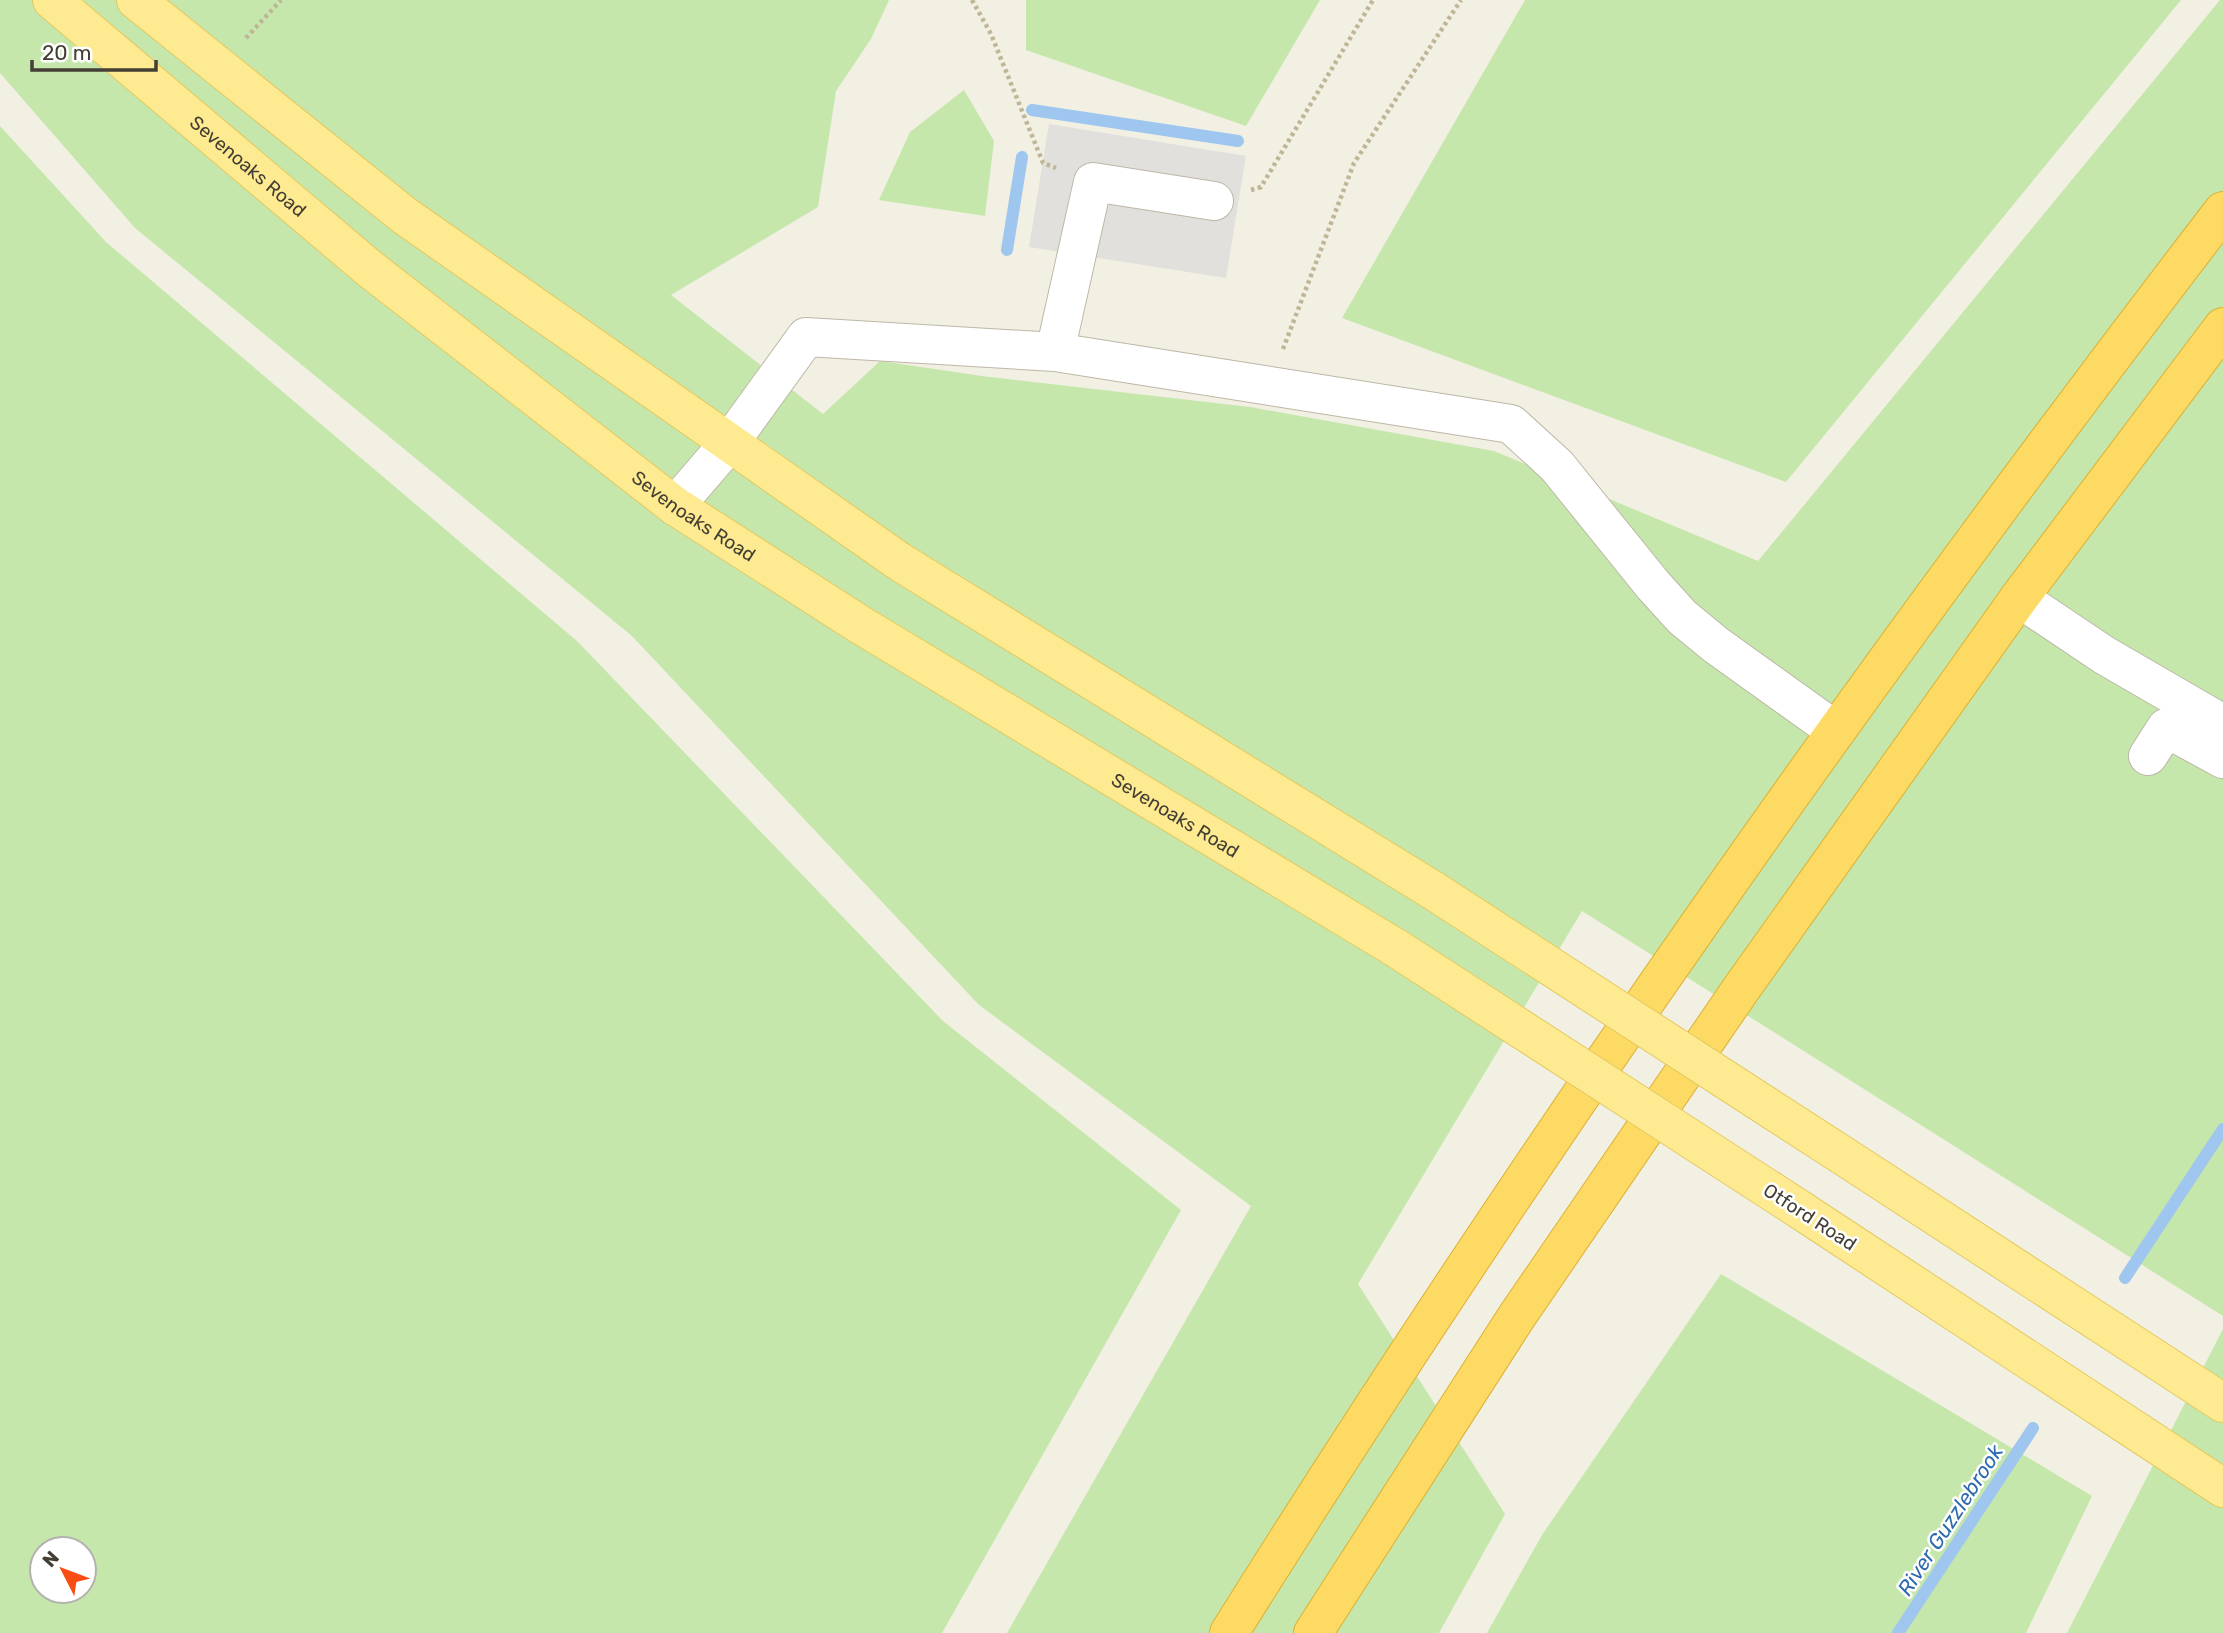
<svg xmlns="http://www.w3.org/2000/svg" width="2223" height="1633" font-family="Rubik,sans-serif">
<rect width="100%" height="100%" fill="#f2efe3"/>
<!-- green -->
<path fill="#c6e7ac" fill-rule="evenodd" d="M 0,0 L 889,0 L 871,39 L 836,91 L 818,207 L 671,295 L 823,414 L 880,361 L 982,376 L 1250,407 L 1494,451 L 1758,561 L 2220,0 L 2223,0 L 2223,1316 L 1582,911 L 1358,1284 L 1505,1514 L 1439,1633 L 1007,1633 L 1251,1206 L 979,1005 L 632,636 L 135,228 L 0,73 Z
M 1026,0 L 1320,0 L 1246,126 L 1026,50 Z
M 1525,0 L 2181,0 L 1786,482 L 1342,318 Z
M 964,90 L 994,141 L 985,216 L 879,200 L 910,132 Z
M 0,126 L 106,242 L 577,641 L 943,1021 L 1181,1210 L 942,1633 L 0,1633 ZM 42,1549 L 84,1549 L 84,1591 L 42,1591 Z
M 1721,1274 L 2092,1496 L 2026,1633 L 1487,1633 L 1542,1535 Z
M 2223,1329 L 2223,1633 L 2067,1633 Z"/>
<!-- parking -->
<path fill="#e2e0dc" d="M 1049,124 L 1246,156 L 1226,278 L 1029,247 Z"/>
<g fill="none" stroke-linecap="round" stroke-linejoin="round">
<!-- stream -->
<path stroke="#9fc6ef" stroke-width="12" d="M 1032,110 L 1238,141
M 1007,250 L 1022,157
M 2125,1278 L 2223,1129
M 1898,1633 L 2033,1428"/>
<defs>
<path id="minor" d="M 1055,352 L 1093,182 L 1214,201
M 675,506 L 730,442 L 806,337 L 1055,352 L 1511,424 L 1557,466 L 1653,585 L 1682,617 L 1716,645 L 1836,731
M 2019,598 L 2104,655 L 2223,724
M 2148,756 L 2166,728 L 2223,759"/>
<g id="major">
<path id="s1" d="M 52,0 L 370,269 L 675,506 L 859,624 L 1396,948"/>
<path d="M 136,0 L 405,216 L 900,562 L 1434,891"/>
<path d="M 1842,1155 L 2223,1403"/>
<path d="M 1802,1211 L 2223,1488"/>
</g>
<path id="highway" d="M 1229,1633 C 1536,1143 1871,669 2223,211
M 1313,1633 L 1517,1316 L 1741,989 L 2019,598 L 2223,327"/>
</defs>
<!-- minor casing -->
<use href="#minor" stroke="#bdb7a6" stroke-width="40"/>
<!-- major casing -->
<use href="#major" stroke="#e3c960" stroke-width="40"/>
<!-- highway casing -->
<use href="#highway" stroke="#dcb033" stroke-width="40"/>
<!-- path -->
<path stroke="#bfb597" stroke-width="4.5" stroke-dasharray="3.5 3.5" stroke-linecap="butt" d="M 972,0 L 991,34 L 1043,163 L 1056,168
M 246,38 L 281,0
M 1251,190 L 1261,187 L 1373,0
M 1283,349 L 1354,163 L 1461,0"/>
<!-- minor -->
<use href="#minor" stroke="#fff" stroke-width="38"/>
<!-- major -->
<use href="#major" stroke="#feea90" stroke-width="38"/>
<!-- highway -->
<use href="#highway" stroke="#fdda63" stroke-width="38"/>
<defs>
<path id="major-bridge" d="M 1434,891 L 1842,1155
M 1396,948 L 1802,1211"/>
</defs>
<!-- major-bridge casing -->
<use href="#major-bridge" stroke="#e3c960" stroke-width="40" stroke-linecap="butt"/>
<!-- major-bridge -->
<use href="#major-bridge" stroke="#feea90" stroke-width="38"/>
</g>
<g text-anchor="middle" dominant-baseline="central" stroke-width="5" stroke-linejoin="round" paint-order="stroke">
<!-- street labels -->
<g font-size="19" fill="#443f34" stroke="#fff">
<text stroke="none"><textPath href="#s1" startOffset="257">Sevenoaks Road</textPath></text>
<text stroke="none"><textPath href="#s1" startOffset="824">Sevenoaks Road</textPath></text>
<text stroke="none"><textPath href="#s1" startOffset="1391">Sevenoaks Road</textPath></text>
<text transform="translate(1810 1217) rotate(33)">Otford Road</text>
</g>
<!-- water labels -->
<g font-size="21" font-style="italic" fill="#2e6bae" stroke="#fff">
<text transform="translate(1950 1520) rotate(-57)">River Guzzlebrook</text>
</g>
</g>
<!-- north arrow -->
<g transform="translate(63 1570) rotate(312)"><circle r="33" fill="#ffffff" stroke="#b4b2ae" stroke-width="2"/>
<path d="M0-5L12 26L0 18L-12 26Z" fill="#f94e13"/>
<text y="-10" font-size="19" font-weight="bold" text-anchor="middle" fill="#443f34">N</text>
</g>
<!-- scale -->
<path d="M32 60v10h124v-10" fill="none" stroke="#443f34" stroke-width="3.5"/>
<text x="42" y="60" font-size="21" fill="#443f34" stroke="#ffffff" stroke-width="5" paint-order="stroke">20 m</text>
</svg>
